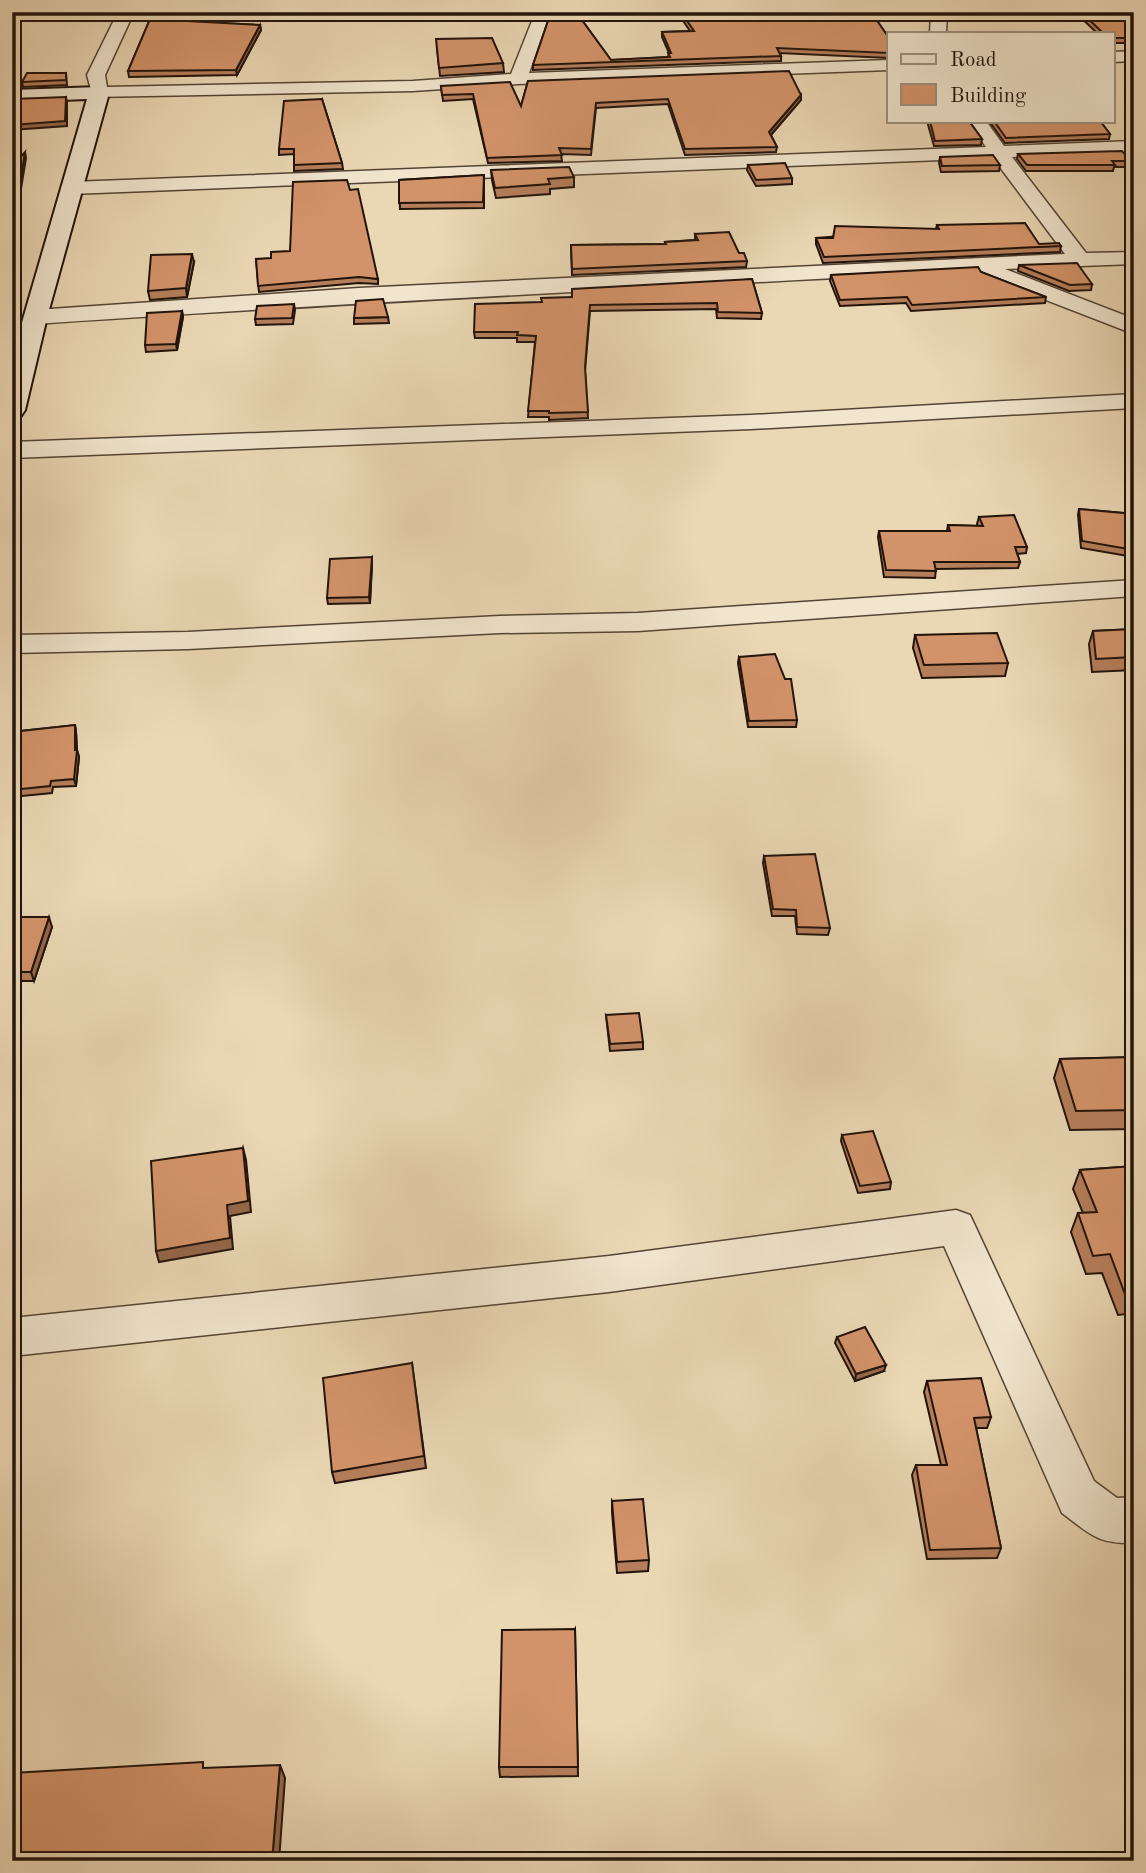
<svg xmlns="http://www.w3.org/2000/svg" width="1146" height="1873" font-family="'Old Standard TT',serif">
<rect width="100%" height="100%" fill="#ead7b4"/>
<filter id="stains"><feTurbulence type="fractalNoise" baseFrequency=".00286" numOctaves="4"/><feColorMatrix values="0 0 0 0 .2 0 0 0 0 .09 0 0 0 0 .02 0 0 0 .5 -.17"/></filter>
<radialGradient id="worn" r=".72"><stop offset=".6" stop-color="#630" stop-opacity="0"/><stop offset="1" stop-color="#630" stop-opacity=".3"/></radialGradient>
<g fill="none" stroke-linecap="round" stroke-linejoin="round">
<defs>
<path id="street" d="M 118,12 L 134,12 L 105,75 L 107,87 L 413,81 L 511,74 L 532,21 L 528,12 L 544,12 L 548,21 L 529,73 L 889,60 L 889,70 L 518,84 L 413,91 L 93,97 L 87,75 Z
M 931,12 L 947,12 L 946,33 L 930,33 Z
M 1134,51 L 1134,61 L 1113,62 L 1113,52 Z
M 968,121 L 986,121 L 1004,146 L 1134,141 L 1134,153 L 1012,157 L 1086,253 L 1134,252 L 1134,264 L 1005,269 L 1134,319 L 1134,334 L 981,275 L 979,270 C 664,288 349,302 35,324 L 27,322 L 24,317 L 27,312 L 35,310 L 359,288 L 1065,254 L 993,158 L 71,194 L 64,192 L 61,188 L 64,184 L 71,182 L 986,147 Z
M 1134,394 L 1134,408 L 751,429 L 12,458 L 12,442 L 751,415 Z
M 1134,580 L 1134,596 L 638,631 L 500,633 L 188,649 L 12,653 L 12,635 L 188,632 L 500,616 L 638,613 Z
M 956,1210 L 970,1215 L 1094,1481 L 1117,1498 L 1134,1497 L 1134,1543 C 1097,1544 1090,1534 1062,1513 L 944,1246 L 609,1292 L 12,1356 L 12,1318 L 609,1256 Z"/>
<path id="secondary" d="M 99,87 L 109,93 L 47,317 L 25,410 L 21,416 L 12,418 L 12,357 L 87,99 L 12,102 L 12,90 Z"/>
</defs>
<!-- street casing -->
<use href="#street" stroke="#544435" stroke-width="3"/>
<!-- secondary casing -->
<use href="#secondary" stroke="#22130b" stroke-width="4"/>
<!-- street -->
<use href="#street" fill="#f1e5ce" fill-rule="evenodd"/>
<!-- secondary -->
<use href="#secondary" fill="#f1e5ce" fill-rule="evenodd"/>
</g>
<!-- wall -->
<path fill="#b57e5b" stroke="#22130b" stroke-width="2" d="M 153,12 L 180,12 L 174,21 L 260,25 L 261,30 L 237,75 L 129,77 L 128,71 Z
M 547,12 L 576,12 L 611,60 L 668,57 L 669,53 L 662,37 L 662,32 L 690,31 L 677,12 L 871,12 L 889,38 L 889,58 L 779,53 L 781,56 L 781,61 L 533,70 L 533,65 L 549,18 Z
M 1075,12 L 1134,12 L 1134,43 L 1113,43 L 1113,33 L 1097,33 Z
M 437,48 L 503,63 L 504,72 L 440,76 Z
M 66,73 L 67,85 L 23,87 L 22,82 Z
M 528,81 L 801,95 L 801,100 L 771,135 L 777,147 L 776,152 L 685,155 L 668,104 L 596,108 L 591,155 L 561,154 L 562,161 L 488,163 L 473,99 L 443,101 L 441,86 L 521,106 Z
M 322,99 L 342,163 L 343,169 L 294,171 L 294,154 L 279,155 L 279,149 Z
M 927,121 L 969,121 L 982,139 L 981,145 L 934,146 Z
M 989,121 L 1100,121 L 1110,134 L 1109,139 L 1005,143 Z
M 1018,154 L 1130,161 L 1129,167 L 1114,167 L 1113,171 L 1026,171 L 1017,159 Z
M 940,157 L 1000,165 L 999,171 L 941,172 L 939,163 Z
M 748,165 L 792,178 L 792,184 L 756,186 L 747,170 Z
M 491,170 L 574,177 L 574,187 L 550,189 L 550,194 L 496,198 L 492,180 Z
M 484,175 L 484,208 L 400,209 L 399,180 Z
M 1128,220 L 1134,220 L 1134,244 L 1125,233 L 1126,228 L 1128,228 L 1127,225 Z
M 937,225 L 1039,244 L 1061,246 L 1060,252 L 823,263 L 816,244 L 816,238 L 936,229 Z
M 695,234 L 739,253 L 747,261 L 746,267 L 572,275 L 571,245 L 665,244 L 665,242 L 695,240 Z
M 256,259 L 378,279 L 378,284 L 359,283 L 259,292 Z
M 194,262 L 187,297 L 150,300 L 148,291 Z
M 1019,265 L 1092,284 L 1091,290 L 1069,291 L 1018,271 Z
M 981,272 L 1046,297 L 1045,303 L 911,311 L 906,303 L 840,306 L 830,281 L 831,275 Z
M 752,279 L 762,313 L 761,319 L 717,318 L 716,309 L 590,311 L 585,371 L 588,418 L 549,420 L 549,417 L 528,417 L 535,342 L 517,342 L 517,338 L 475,338 L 474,332 L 542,302 L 572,297 Z
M 294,304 L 295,310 L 293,324 L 256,325 L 255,319 Z
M 182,311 L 183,317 L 177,350 L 146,352 L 145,345 Z
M 388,317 L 389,323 L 354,324 L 354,318 Z
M 1079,509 L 1134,514 L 1134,557 L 1081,548 L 1078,515 Z
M 979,517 L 1027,547 L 1026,553 L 1017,554 L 1020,562 L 1018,568 L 936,569 L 935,578 L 884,577 L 878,537 L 879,531 L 947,531 L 948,525 L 978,526 L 977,524 Z
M 372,557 L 372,564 L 370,603 L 328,604 L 327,598 Z
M 1134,629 L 1134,670 L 1092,672 L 1089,644 L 1093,631 Z
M 915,635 L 1008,663 L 1005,676 L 922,678 L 913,648 Z
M 739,657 L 797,720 L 796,727 L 748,727 L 738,663 Z
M 75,725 L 76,731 L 77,750 L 79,757 L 76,786 L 53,787 L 52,793 L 12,797 L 12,732 Z
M 764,856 L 830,928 L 828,935 L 797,934 L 795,916 L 772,916 L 763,863 Z
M 12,910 L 13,910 L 15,917 L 52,927 L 34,981 L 12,981 Z
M 606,1015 L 643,1042 L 643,1049 L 610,1051 Z
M 1134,1057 L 1134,1129 L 1070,1130 L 1054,1078 L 1060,1059 Z
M 842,1135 L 891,1182 L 890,1189 L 858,1193 L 841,1141 Z
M 1134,1166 L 1134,1313 L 1118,1315 L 1102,1273 L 1086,1274 L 1071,1232 L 1078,1213 L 1083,1213 L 1073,1189 L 1080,1170 Z
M 837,1337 L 884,1371 L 855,1381 L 835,1343 Z
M 412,1363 L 426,1468 L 335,1483 L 332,1472 Z
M 927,1381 L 991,1417 L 987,1428 L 976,1428 L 1001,1548 L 997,1558 L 927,1559 L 912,1475 L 916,1465 L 941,1465 L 924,1392 Z
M 612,1501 L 649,1560 L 648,1571 L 617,1573 L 612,1512 Z
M 575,1629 L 578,1776 L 500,1777 L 499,1767 Z"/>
<!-- shaded-wall -->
<path fill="#94674a" stroke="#22130b" stroke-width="2" d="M 176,12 L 180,12 L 170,25 L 170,20 Z
M 260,25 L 261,30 L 237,75 L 236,70 Z
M 15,27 L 16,32 L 12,34 L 12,28 Z
M 801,95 L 801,100 L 769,137 L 769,132 Z
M 66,97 L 67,102 L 67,126 L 12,130 L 12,125 Z
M 25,152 L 26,158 L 14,232 L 13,226 Z
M 192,254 L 194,262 L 187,297 L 186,288 Z
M 182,311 L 183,317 L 177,350 L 176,344 Z
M 372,557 L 372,564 L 370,603 L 369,597 Z
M 75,725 L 76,731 L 77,754 L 77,750 L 79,757 L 76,786 L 74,779 Z
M 49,917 L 52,927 L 34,981 L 31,972 Z
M 243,1148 L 246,1160 L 251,1212 L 230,1216 L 233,1249 L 159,1262 L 156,1251 L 227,1205 Z
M 886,1365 L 884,1371 L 855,1381 L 856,1374 Z
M 280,1765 L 285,1778 L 279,1861 L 272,1861 Z"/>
<!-- building -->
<path fill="#d3936a" stroke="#22130b" stroke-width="2" d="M 153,12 L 176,12 L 170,20 L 260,25 L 236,70 L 128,71 Z
M 549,12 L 576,12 L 611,60 L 670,57 L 668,53 L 671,53 L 662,32 L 694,31 L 681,12 L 871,12 L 889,38 L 889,53 L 777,48 L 781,56 L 533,65 L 550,15 Z
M 1081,12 L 1134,12 L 1134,38 L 1113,38 L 1113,33 L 1103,33 Z
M 492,38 L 503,63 L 439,68 L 436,39 Z
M 789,71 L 801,95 L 769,132 L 777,147 L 685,149 L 668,99 L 596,103 L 591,149 L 559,148 L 562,155 L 487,158 L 473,94 L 442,95 L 441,86 L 510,82 L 521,106 L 528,81 Z
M 27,73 L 66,73 L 66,80 L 22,82 Z
M 66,97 L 65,121 L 12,125 L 12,99 Z
M 322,99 L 342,163 L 294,165 L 294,149 L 279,149 L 284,101 Z
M 930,121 L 969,121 L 982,139 L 935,141 Z
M 994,121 L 1100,121 L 1110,134 L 1006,138 Z
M 1122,151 L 1130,161 L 1112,161 L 1115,165 L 1027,165 L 1018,154 Z
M 25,152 L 13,226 L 12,226 L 12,166 Z
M 993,155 L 1000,165 L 942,166 L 940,157 Z
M 785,163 L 792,178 L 756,180 L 748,165 Z
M 569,167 L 574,177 L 548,179 L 550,184 L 495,188 L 491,170 Z
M 484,175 L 483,202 L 399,203 L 399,180 Z
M 347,180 L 350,190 L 358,189 L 378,279 L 359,277 L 258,286 L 256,259 L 271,258 L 271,252 L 290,251 L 293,182 Z
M 1128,220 L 1134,220 L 1134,236 L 1126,228 L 1133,227 Z
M 1025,223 L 1039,244 L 1059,243 L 1061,246 L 824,257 L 816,238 L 833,238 L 835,226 L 939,229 L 937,225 Z
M 729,232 L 739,253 L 744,253 L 747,261 L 572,269 L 571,245 L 666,244 L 665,242 L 698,240 L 695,234 Z
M 192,254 L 186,288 L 148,291 L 151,255 Z
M 1077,263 L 1092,284 L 1070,285 L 1019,265 Z
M 978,267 L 981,272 L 1046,297 L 912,305 L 907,297 L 840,300 L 831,275 Z
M 752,279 L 762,313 L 718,312 L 717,303 L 590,305 L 585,367 L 588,412 L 549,413 L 549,411 L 528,411 L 536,336 L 517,335 L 518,332 L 474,332 L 475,304 L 542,302 L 541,298 L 572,297 L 572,289 Z
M 383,299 L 388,317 L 354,318 L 356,301 Z
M 294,304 L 292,318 L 255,319 L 257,306 Z
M 182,311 L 176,344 L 145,345 L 147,313 Z
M 1079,509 L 1134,514 L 1134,550 L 1082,541 Z
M 1014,515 L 1027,547 L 1015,547 L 1020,562 L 934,562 L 936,571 L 886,570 L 879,531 L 950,531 L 948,525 L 983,526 L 979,517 Z
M 372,557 L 369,597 L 327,598 L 330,559 Z
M 1134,629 L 1134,657 L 1096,659 L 1093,631 Z
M 997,633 L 1008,663 L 924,665 L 915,635 Z
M 775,654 L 785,679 L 791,679 L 797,720 L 749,721 L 739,657 Z
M 75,725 L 75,750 L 77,750 L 74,779 L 51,781 L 50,786 L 12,790 L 12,732 Z
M 815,854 L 830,928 L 797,927 L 796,910 L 773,909 L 764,856 Z
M 12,917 L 49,917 L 31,972 L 12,972 Z
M 639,1013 L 643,1042 L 610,1044 L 606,1015 Z
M 1134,1057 L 1134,1110 L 1076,1111 L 1060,1059 Z
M 873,1131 L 891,1182 L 860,1186 L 842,1135 Z
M 243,1148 L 248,1201 L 227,1205 L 230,1238 L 156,1251 L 151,1161 Z
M 1134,1166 L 1134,1296 L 1126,1297 L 1110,1254 L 1093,1256 L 1078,1213 L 1097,1212 L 1080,1170 Z
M 865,1327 L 886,1365 L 856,1374 L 837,1337 Z
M 412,1363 L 424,1456 L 332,1472 L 323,1378 Z
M 981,1378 L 991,1417 L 974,1418 L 1001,1548 L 930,1550 L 916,1465 L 947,1465 L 927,1381 Z
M 643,1499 L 649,1560 L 617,1562 L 612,1501 Z
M 575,1629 L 578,1767 L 499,1767 L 502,1630 Z
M 203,1762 L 203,1768 L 280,1765 L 272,1861 L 12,1861 L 12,1773 Z"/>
<!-- margin -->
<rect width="1146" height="1873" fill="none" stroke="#ead7b4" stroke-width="42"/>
<rect x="14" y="14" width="1118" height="1845" fill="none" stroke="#22130b" stroke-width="3.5"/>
<rect x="21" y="21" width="1104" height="1831" fill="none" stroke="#22130b" stroke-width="2"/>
<!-- legend -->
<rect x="887" y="32" width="228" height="91" fill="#f1e5ce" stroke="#9e9180" stroke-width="2"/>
<rect x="901" y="54" width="35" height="10" fill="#f1e5ce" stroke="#9e9180" stroke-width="2"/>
<text x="950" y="66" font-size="21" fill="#22130b">Road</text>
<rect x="901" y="84" width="35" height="21" fill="#d3936a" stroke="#9e9180" stroke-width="2"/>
<text x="950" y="102" font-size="21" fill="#22130b">Building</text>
<rect width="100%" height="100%" filter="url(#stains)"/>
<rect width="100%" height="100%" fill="url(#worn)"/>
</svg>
